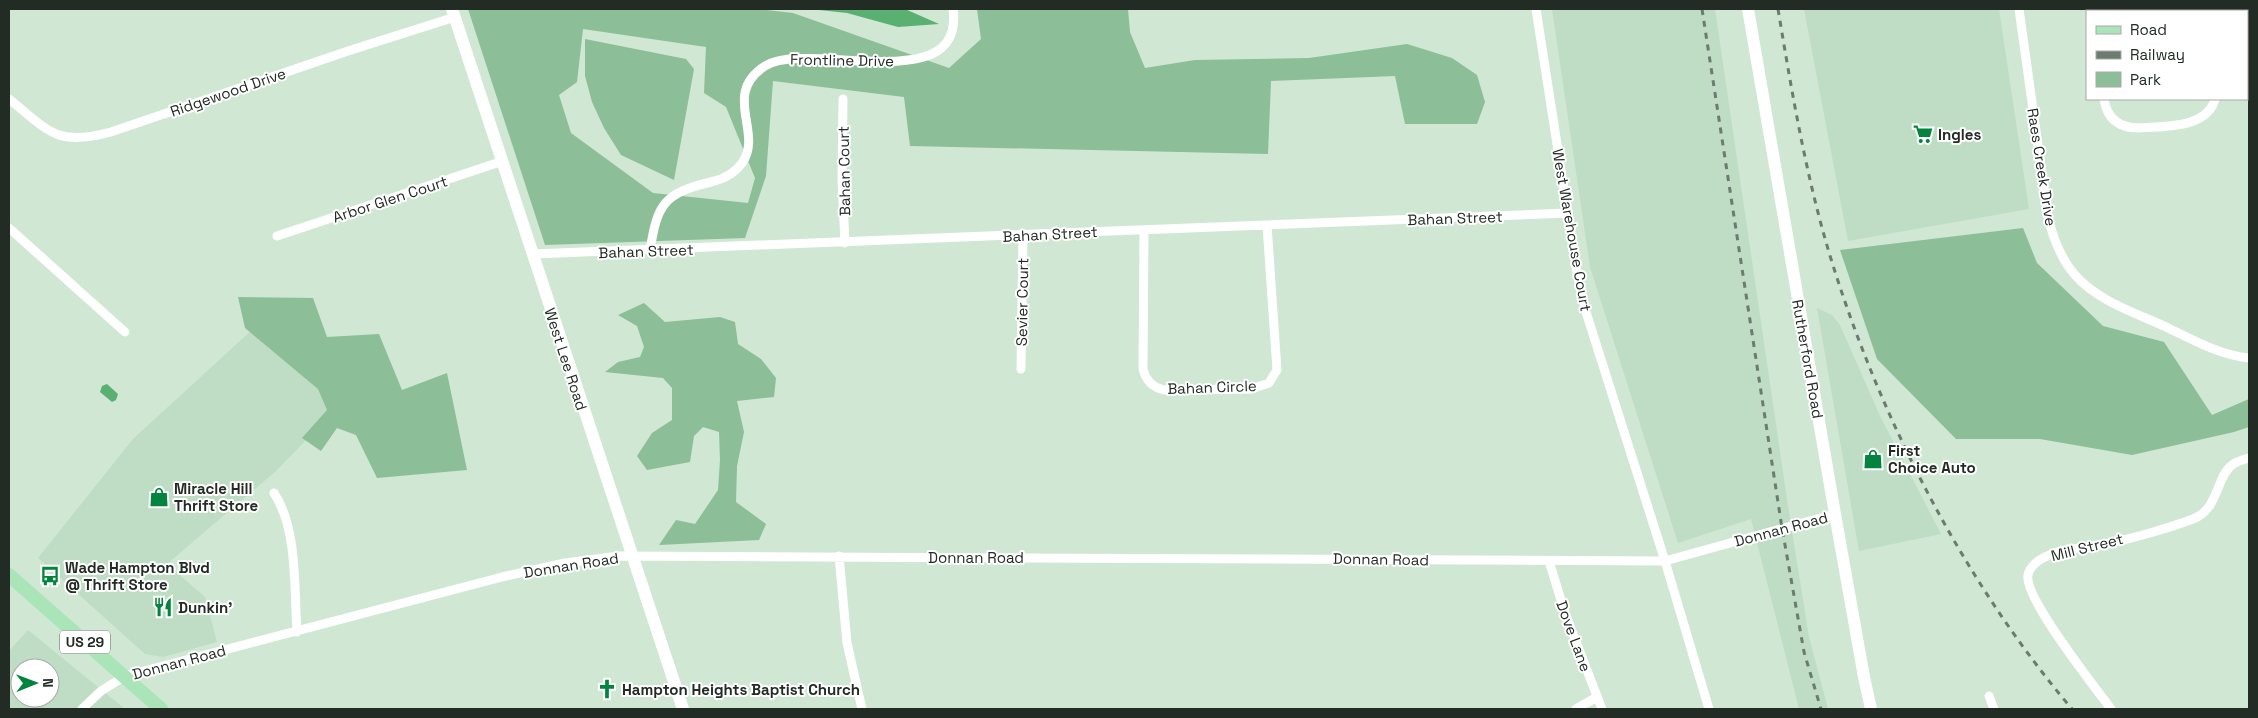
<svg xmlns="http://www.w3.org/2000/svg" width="2258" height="718" font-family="'Space Grotesk',sans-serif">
<rect width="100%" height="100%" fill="#cfe7d3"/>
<!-- built -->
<path fill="#bfddc4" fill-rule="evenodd" d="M 1552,9 L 1715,9 L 1788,506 L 1809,637 L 1828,709 L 1799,709 L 1751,519 L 1678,543 L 1590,267 Z
M 1804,9 L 1999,9 L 2029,209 L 1848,241 Z
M 1817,308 L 1832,315 L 1840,325 L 1880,416 L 1941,534 L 1859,551 Z
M 253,329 L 340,405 L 276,471 L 167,564 L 205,597 L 217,642 L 163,657 L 145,654 L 38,558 L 133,439 Z
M 28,630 L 125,709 L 9,709 L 9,651 ZM 20,668 L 50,668 L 50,698 L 20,698 Z"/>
<!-- green -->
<path fill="#8cbe97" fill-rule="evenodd" d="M 468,9 L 757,9 L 793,13 L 949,68 L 981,39 L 977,9 L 1128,9 L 1130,32 L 1145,68 L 1195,60 L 1309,58 L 1407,44 L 1452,58 L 1477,75 L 1485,102 L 1477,124 L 1405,124 L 1395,76 L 1271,81 L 1268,154 L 910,146 L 904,97 L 773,81 L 766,176 L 745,238 L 545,245 ZM 583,29 L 706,47 L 704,93 L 726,107 L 755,178 L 748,203 L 653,193 L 571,133 L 559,95 L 577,82 Z
M 585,39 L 686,59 L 694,69 L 674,180 L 621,155 L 604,128 L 592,102 L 585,76 Z
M 2023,228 L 2037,263 L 2103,326 L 2164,342 L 2212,415 L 2249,399 L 2249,427 L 2234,432 L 2132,455 L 2040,439 L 1956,439 L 1877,359 L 1840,250 Z
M 238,297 L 313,298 L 327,337 L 379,334 L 402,390 L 447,373 L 467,470 L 377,478 L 356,435 L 337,428 L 321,451 L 302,438 L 327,410 L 318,389 L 245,328 Z
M 644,303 L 665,322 L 720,317 L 735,322 L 738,344 L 761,359 L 776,378 L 774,397 L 737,401 L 744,432 L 737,466 L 736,502 L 766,524 L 759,540 L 659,545 L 676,520 L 695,524 L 718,490 L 720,460 L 719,432 L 703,427 L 694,436 L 690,462 L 647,470 L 637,456 L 652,433 L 672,420 L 672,388 L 663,378 L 605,372 L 618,362 L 640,357 L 644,347 L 637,326 L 618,315 Z"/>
<!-- water -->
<path fill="#5ab071" d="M 810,9 L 905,9 L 939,24 L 898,27 L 847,13 Z
M 107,384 L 118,394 L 116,400 L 112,402 L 100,392 L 102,386 Z"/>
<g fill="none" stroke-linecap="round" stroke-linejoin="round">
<!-- street -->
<path stroke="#fff" stroke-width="9" d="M 1536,9 L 1577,273 L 1586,312 L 1665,561 L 1709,709
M 2019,9 L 2048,217 C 2053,238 2060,258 2075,275 C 2098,301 2133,312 2164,326 C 2191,339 2219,355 2249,358
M 2093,9 L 2093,11
M 2228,11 L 2229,9
M 9,99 C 49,131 56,147 111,132 L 348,51 L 455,17
M 843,99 L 842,180 L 845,243
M 2104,99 C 2107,119 2119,128 2139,128 C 2163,126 2207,129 2215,99
M 9,228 L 125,332
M 1144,230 L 1143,369 C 1146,381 1153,388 1165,390 L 1251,389 L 1269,383 L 1277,370 L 1267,225
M 277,236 L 503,161
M 650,251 C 657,204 664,193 711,182 C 724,179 735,173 742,163 C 764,133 721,94 765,66 C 808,39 965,100 953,9
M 533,254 L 1568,213
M 1021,369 L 1023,236
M 274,493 C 298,529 294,590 297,632
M 839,556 L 847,643 L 862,709
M 1549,561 L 1565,613 L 1602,709
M 1989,696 L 1994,709
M 82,709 L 101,691 L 125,676 L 502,577 L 565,563 L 619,556 L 1665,561 L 1835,514
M 1576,709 L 1597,697
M 2111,709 C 2095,687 2023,597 2028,575 C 2029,568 2037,561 2043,558 C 2061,548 2085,548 2105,544 C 2131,539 2169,528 2193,519 C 2219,509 2216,477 2232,465 C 2237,461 2243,460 2249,458"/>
<!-- secondary -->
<path stroke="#fff" stroke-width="12" d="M 452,9 L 683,709
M 1748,9 L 1835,514 L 1864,677 L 1871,709"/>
<!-- primary -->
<path stroke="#aae5b9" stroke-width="14" d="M 9,575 L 161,709"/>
<!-- rail -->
<path stroke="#6c7b6f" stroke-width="3" stroke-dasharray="6 6" stroke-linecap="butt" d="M 1702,9 L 1782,528 L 1804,652 L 1821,709
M 1778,9 C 1792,93 1806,177 1831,259 C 1880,418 1964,582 2072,709"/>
</g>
<!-- icons -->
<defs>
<symbol id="supermarket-bare" viewBox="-9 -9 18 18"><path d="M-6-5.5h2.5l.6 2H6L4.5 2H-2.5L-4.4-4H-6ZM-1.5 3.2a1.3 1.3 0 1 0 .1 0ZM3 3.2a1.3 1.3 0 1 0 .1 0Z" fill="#03843e" stroke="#fff" stroke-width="2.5" paint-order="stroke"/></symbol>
<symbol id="shop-bare" viewBox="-9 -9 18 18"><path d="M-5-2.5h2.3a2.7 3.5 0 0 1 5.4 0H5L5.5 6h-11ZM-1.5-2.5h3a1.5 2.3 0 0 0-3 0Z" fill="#03843e" stroke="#fff" stroke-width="2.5" paint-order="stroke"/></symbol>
<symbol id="bus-bare" viewBox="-9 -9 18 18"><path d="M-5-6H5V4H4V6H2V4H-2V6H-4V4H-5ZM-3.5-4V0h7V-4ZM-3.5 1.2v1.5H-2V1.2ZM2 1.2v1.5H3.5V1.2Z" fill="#03843e" stroke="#fff" stroke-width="2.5" paint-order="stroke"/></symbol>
<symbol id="restaurant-bare" viewBox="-9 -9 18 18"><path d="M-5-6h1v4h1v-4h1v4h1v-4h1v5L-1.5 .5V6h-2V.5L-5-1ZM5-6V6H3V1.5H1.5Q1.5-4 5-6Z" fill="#03843e" stroke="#fff" stroke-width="2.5" paint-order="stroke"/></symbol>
<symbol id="church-bare" viewBox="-9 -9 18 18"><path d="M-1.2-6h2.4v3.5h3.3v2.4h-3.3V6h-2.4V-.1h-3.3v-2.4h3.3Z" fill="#03843e" stroke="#fff" stroke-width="2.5" paint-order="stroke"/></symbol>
</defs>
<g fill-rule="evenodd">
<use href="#supermarket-bare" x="1909" y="120" width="28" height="28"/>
<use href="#shop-bare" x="1859" y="445" width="28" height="28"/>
<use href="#shop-bare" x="145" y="483" width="28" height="28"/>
<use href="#bus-bare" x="36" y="562" width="28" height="28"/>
<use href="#restaurant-bare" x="149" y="593" width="28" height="28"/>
<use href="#church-bare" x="593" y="675" width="28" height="28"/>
</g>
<g text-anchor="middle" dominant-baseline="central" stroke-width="4" stroke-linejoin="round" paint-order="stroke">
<!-- shield labels -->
<rect fill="#fff" stroke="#646b66" stroke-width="1" x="60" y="630.5" width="50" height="23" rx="4"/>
<g font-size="14" font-weight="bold" fill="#222b24">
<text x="85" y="642">US 29</text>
</g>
<!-- street labels -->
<g font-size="15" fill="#222b24" stroke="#fff">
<text transform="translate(842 60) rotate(1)">Frontline Drive</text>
<text transform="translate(228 92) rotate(-19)">Ridgewood Drive</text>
<text transform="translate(2042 167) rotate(81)">Raes Creek Drive</text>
<text transform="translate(844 171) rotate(-91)">Bahan Court</text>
<text transform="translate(390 199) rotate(-18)">Arbor Glen Court</text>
<text transform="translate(1455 218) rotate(-2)">Bahan Street</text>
<text transform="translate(1572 230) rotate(80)">West Warehouse Court</text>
<text transform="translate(1050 234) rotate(-3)">Bahan Street</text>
<text transform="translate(646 251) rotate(-2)">Bahan Street</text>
<text transform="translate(1022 302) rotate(-89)">Sevier Court</text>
<text transform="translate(566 359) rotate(72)">West Lee Road</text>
<text transform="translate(1808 359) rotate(80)">Rutherford Road</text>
<text transform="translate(1212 387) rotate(-2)">Bahan Circle</text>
<text transform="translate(1781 529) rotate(-15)">Donnan Road</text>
<text transform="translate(2087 547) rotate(-14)">Mill Street</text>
<text x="976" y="557">Donnan Road</text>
<text transform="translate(1381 559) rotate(1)">Donnan Road</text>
<text transform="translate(571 565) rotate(-9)">Donnan Road</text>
<text transform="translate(1574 636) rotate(70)">Dove Lane</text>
<text transform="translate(179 662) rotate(-15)">Donnan Road</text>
</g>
<!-- poi labels -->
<g font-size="15" font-weight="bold" fill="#222b24" stroke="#fff" text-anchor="start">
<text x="1938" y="134">Ingles</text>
<text x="1888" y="450">First<tspan x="1888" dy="17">Choice Auto</tspan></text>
<text x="174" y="488">Miracle Hill<tspan x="174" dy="17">Thrift Store</tspan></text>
<text x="65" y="567">Wade Hampton Blvd<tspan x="65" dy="17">@ Thrift Store</tspan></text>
<text x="178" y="607">Dunkin'</text>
<text x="622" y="689">Hampton Heights Baptist Church</text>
</g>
</g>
<!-- border -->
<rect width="2258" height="718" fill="none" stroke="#222b24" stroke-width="20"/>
<!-- legend -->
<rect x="2086" y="10" width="162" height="90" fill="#ffffff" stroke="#a7aaa7"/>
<rect x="2096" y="26" width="25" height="8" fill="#aae5b9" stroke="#a7aaa7"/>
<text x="2130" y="35" font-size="15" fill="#222b24">Road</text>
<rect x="2096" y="51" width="25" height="8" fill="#6c7b6f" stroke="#a7aaa7"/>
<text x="2130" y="60" font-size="15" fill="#222b24">Railway</text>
<rect x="2096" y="72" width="25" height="15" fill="#8cbe97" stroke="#a7aaa7"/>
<text x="2130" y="85" font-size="15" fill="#222b24">Park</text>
<!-- north arrow -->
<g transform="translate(35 683) rotate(89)"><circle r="24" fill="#ffffff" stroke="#a7aaa7"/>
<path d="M0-4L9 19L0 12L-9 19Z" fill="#03843e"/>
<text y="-8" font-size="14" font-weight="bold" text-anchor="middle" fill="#222b24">N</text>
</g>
</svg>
